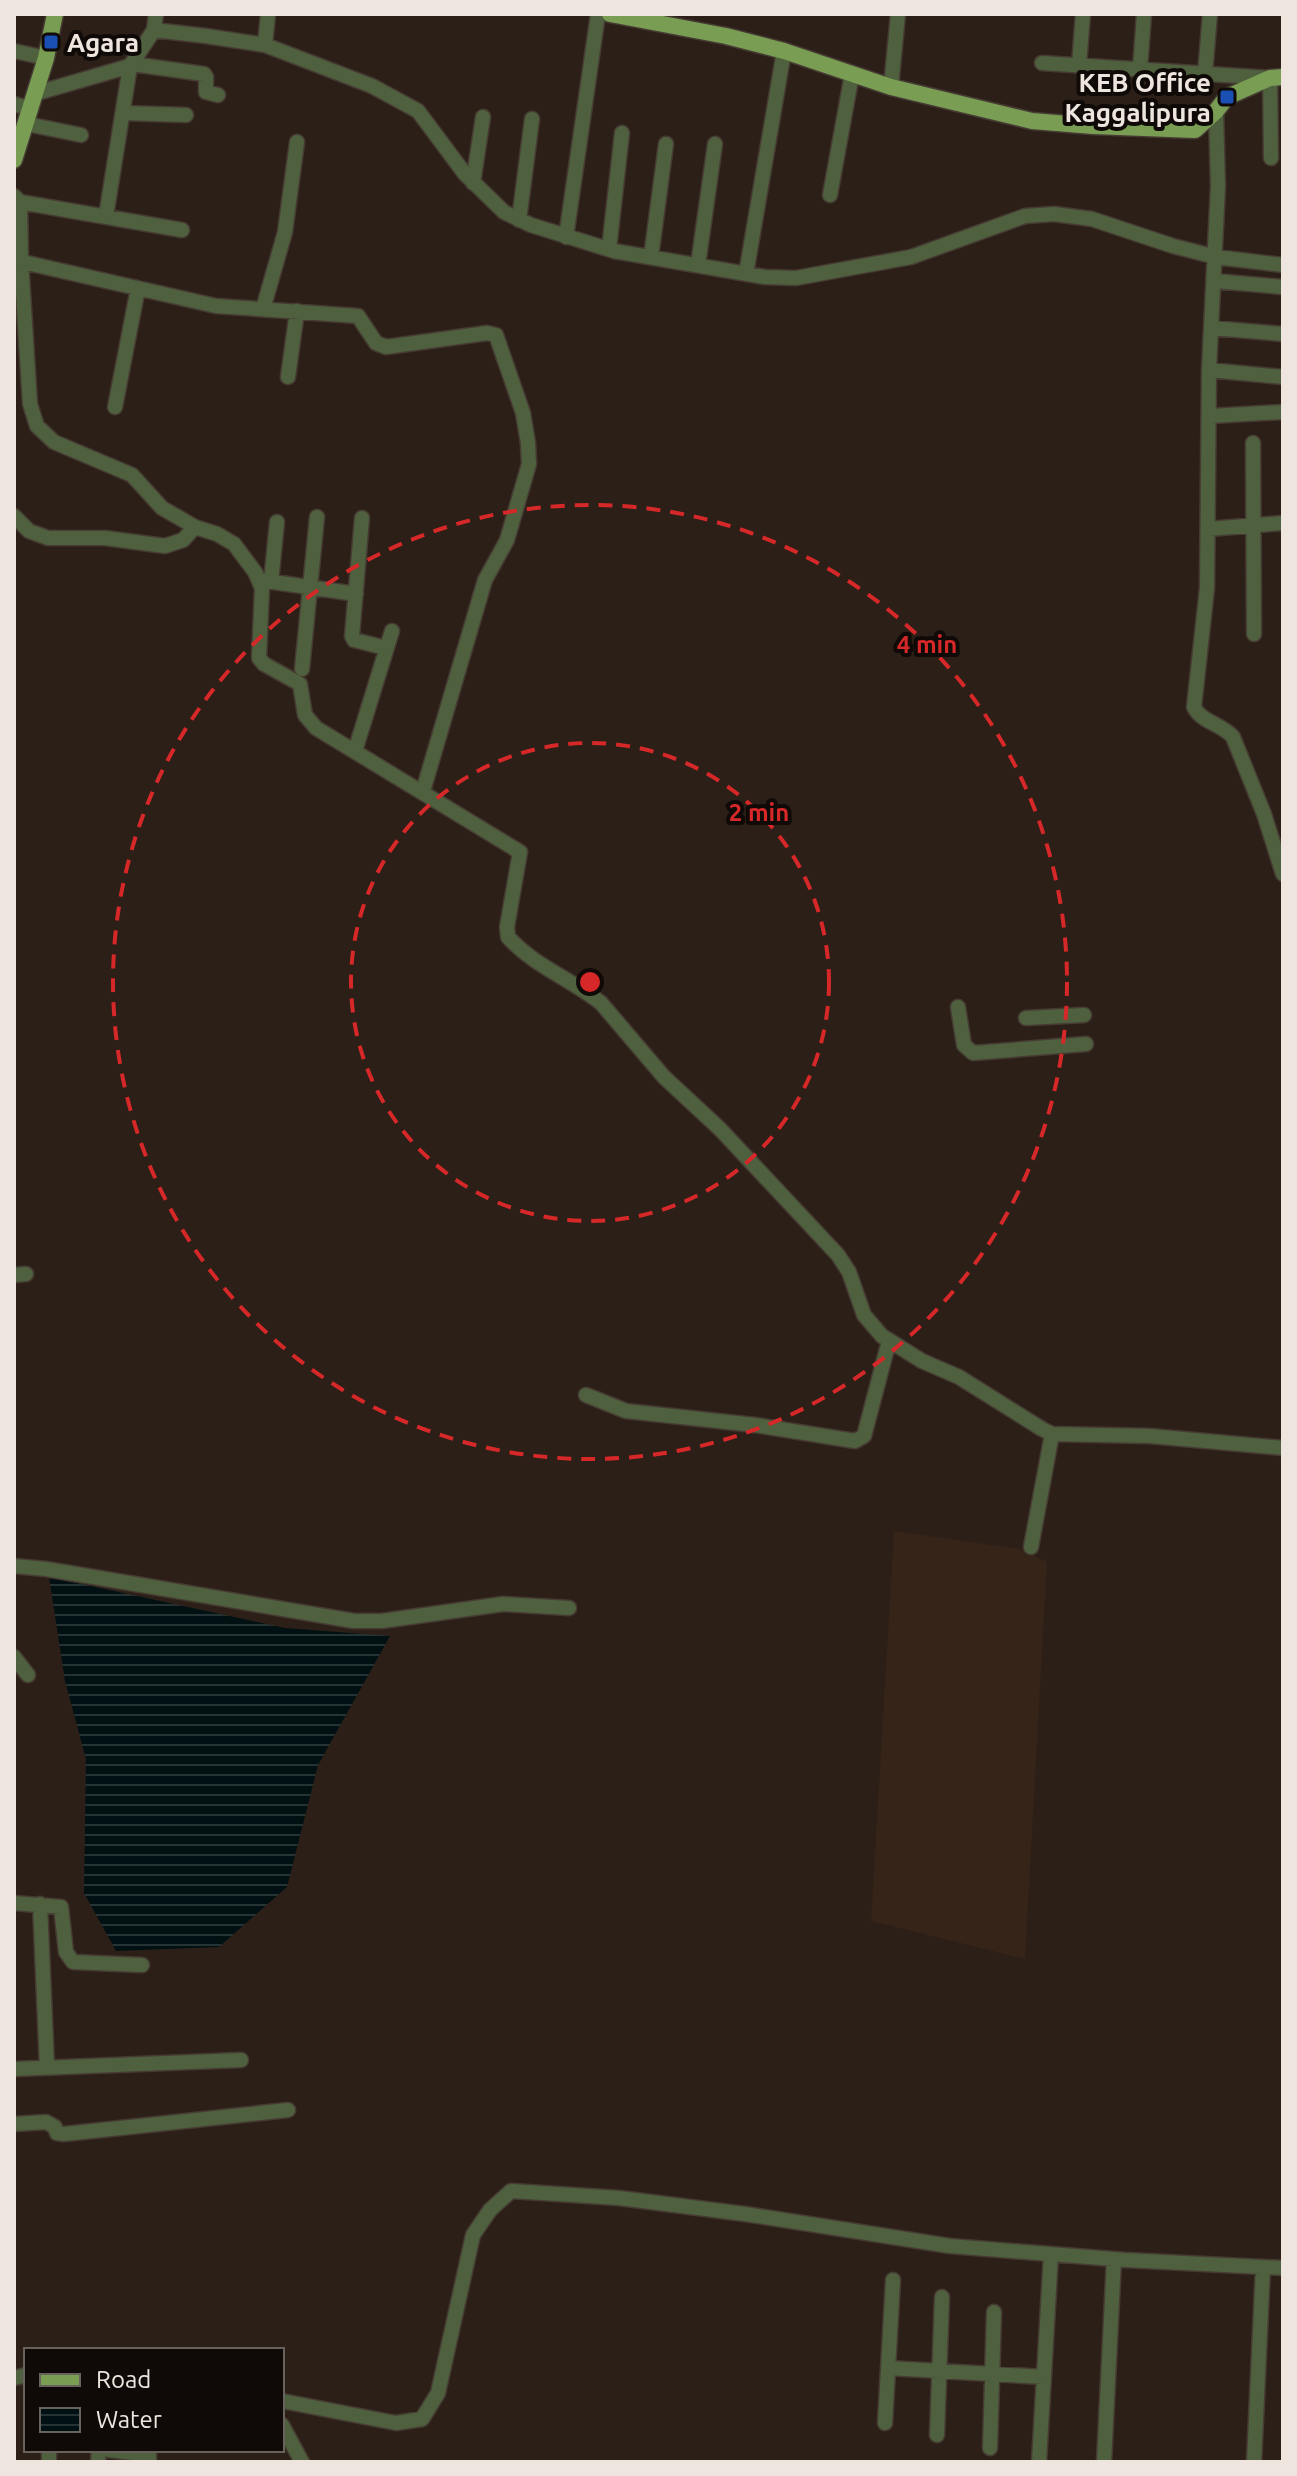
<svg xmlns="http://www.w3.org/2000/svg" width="1297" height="2476" font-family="Ubuntu,sans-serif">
<defs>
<pattern id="water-rules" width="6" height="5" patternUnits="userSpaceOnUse" patternTransform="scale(2)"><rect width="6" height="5" fill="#011012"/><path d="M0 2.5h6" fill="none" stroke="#263334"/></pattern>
</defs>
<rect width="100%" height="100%" fill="#2b1f17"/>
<!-- built -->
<path fill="#362418" d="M 894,1531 L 1020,1549 L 1047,1562 L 1025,1959 L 871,1921 Z"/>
<!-- water -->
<path fill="url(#water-rules)" d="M 49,1577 L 285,1628 L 390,1636 L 318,1765 L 287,1887 L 219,1947 L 116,1951 L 84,1893 L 86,1759 L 65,1681 Z"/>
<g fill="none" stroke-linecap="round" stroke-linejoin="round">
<defs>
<path id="minor" d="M 154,30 L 206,36 L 265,45 L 372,86 L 418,111 L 465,174 L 504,212 L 531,225 L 614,251 L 765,277 L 796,278 L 911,257 L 1025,216 L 1054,214 L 1092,219 L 1173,246 L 1216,257 L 1283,265
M 265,45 L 268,14
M 14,51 L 46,58
M 1042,63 L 1270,78 L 1271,158
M 132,64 L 204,74 L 206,77 L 206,92 L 218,95
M 1079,65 L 1083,14
M 1140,69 L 1144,14
M 1205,74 L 1210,14
M 891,87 L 898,14
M 37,93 L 130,66 L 154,30 L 156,14
M 14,104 L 31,109
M 1216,111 L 1218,186 L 1209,370 L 1207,588 L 1194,707 C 1201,722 1222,724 1233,737 L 1264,814 L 1283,874
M 123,113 L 186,115
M 27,124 L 81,135
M 473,183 L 483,117
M 830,195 L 852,74
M 14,196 L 20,202 L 21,261 L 30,404 L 37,426 L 54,442 L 132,475 L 162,508 L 195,527 L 217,534 L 234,544 L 255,572 L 262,588 L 259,658 L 264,664 L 300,684 L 305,715 L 316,728 L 520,852 L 507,927 L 508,937 C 534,966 571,979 601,1003 L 664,1077 L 720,1129 L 838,1255 L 849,1272 L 864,1315 L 882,1336 L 922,1361 L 959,1377 L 1042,1429 L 1052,1434 L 1150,1436 L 1283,1448
M 20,202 L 182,230
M 106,216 L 130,66
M 519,220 L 532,119
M 566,237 L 598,14
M 609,249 L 622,133
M 651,257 L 666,144
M 14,260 L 216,306 L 358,316 L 376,343 L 386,347 L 487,333 L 496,335 L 523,413 L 528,443 L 529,464 L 507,540 L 485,580 L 423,791
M 698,265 L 715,144
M 746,274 L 784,51
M 1215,281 L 1283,287
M 263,309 L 285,232 L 297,142
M 1212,328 L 1283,334
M 1209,370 L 1283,377
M 288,377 L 297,311
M 115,407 L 138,288
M 1210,416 L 1283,412
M 1253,443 L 1254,634
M 14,516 L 29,531 L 48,538 L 105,538 L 165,546 L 183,540 L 195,527
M 362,518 L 352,636 L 354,640 L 386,648
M 1208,529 L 1283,523
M 260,580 L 356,594
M 271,582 L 277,522
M 302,669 L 317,517
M 355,751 L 392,631
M 958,1007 L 964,1045 L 973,1053 L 1086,1044
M 1026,1018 L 1084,1015
M 14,1275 L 26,1274
M 586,1395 L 626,1411 L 755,1425 L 855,1441 L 864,1436 L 889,1341
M 1031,1547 L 1052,1434
M 14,1566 L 46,1569 L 354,1621 L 382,1621 L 503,1604 L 569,1608
M 14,1657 L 28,1675
M 14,1903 L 61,1907 L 66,1952 L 73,1962 L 142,1965
M 40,1904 L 47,2067
M 14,2069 L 241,2060
M 14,2124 L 46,2122 L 55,2127 L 57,2133 L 64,2134 L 288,2110
M 888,2368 L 1044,2377
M 14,2378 L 26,2375
M 282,2401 L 396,2423 L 422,2419 L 438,2393 L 473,2235 L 490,2210 L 511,2191 L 619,2198 L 745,2214 L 950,2246 L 1126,2260 L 1283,2268
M 885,2423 L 893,2280
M 282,2425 L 302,2462
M 937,2435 L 942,2297
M 990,2448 L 994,2312
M 109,2450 L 149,2455 L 149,2462
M 49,2462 L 49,2450
M 98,2462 L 99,2450
M 1039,2462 L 1051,2254
M 1104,2462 L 1114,2259
M 1254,2462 L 1263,2267"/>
<path id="major" d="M 610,14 L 726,36 L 784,51 L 891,87 L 1032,121 L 1093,126 L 1195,130 L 1216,111 L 1227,97 L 1270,78 L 1283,77
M 14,160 L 46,58 L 55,14"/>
</defs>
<!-- minor casing -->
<use href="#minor" stroke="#463b33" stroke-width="17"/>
<!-- major casing -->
<use href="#major" stroke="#463b33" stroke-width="19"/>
<!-- minor -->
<use href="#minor" stroke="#4e603d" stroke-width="14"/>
<!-- major -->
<use href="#major" stroke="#789d53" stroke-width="16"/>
</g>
<!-- distance rings -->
<g fill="none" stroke="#d62828" stroke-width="4" stroke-dasharray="14 10">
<circle cx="590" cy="982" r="239"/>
<circle cx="590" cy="982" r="477"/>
</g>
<!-- markers -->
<g fill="#1a4fb4" stroke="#0f0a07" stroke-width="3">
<rect x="43" y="34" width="16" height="16" rx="4"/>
<rect x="1219" y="89" width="16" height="16" rx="4"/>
</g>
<g text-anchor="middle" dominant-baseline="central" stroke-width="8" stroke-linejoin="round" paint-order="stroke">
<!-- poi labels -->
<g font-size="26" font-weight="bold" fill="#eee5df" stroke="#0f0a07" text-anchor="start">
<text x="67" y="42">Agara</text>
<text x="1211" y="82" text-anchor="end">KEB Office<tspan x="1211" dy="30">Kaggalipura</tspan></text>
</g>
</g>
<circle cx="590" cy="982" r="12" fill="#d62828" stroke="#0f0a07" stroke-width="4"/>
<g font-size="24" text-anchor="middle" font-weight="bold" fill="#d62828" stroke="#0f0a07" stroke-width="8" stroke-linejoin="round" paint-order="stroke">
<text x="927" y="653">4 min</text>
<text x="759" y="821">2 min</text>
</g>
<!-- border -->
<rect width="1297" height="2476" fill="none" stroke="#eee5df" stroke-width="32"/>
<!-- legend -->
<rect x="24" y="2348" width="260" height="104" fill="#0f0a07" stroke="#68625d" stroke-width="2"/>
<rect x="40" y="2374" width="40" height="12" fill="#789d53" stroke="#68625d" stroke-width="2"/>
<text x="96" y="2388" font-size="24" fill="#eee5df">Road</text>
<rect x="40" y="2408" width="40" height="24" fill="url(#water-rules)" stroke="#68625d" stroke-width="2"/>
<text x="96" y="2428" font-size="24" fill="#eee5df">Water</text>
</svg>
